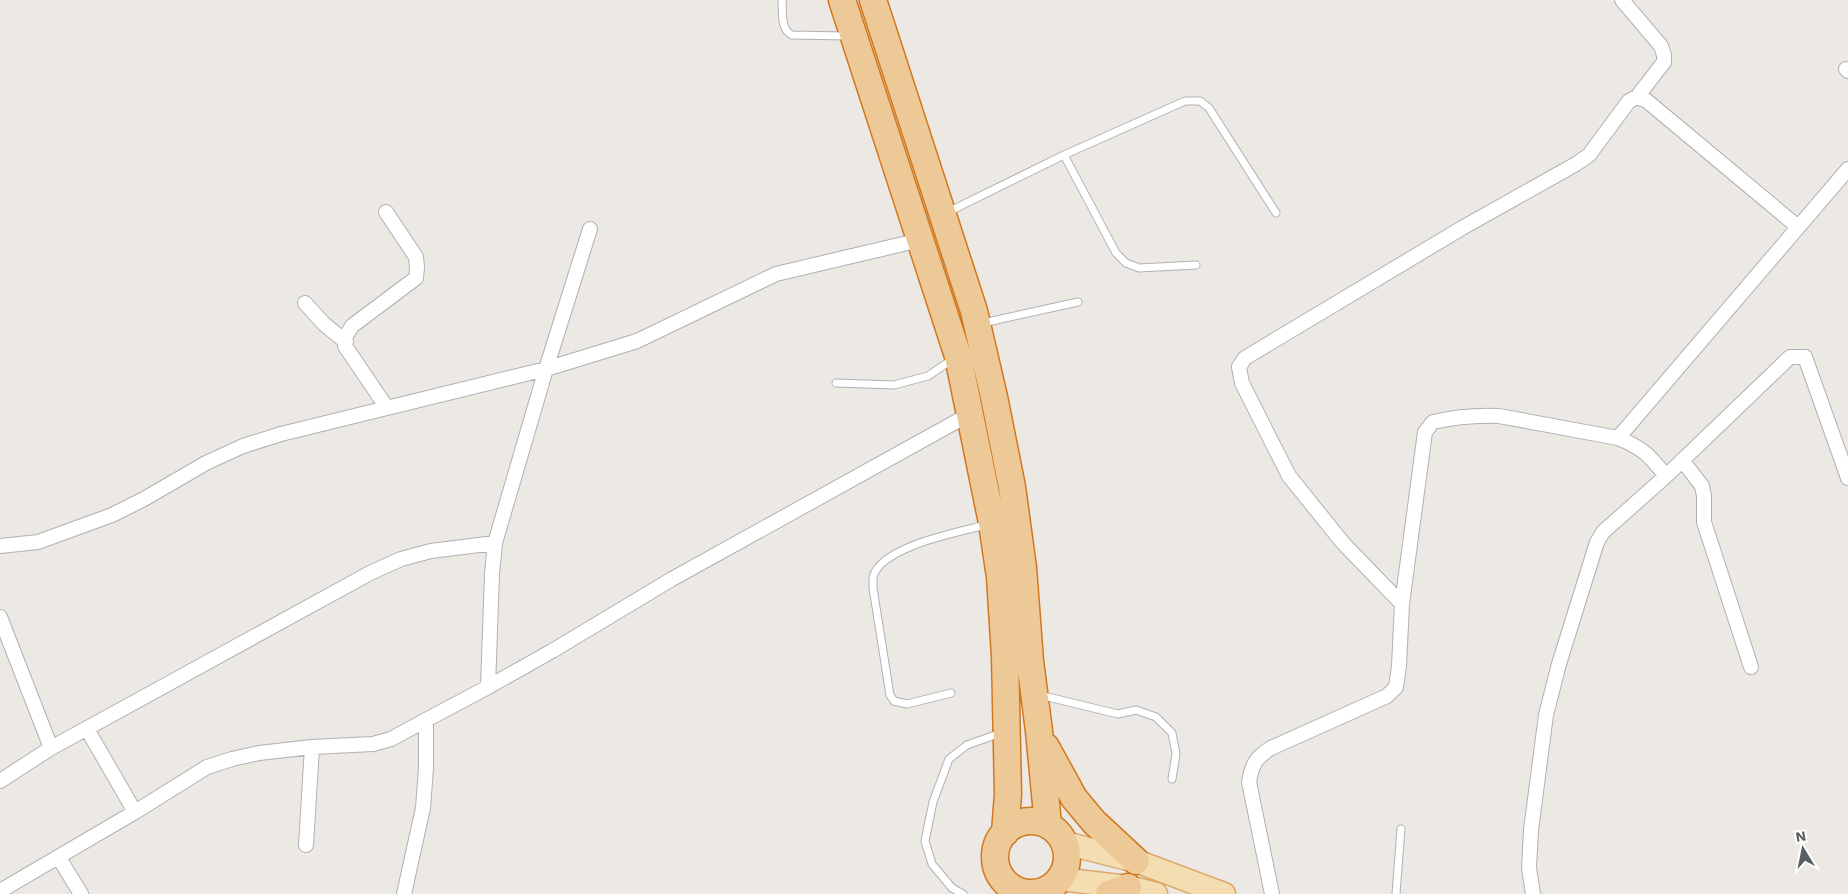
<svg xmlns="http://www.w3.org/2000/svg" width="1848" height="894" font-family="'Work Sans',sans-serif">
<rect width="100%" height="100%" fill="#ece8e3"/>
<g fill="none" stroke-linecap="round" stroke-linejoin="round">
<defs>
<path id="lane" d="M 782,0 C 783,11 780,30 792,35 L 847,36
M 1064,155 L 1116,253 L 1126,263 L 1139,268 L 1196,265
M 948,212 L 1064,155 L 1185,101 L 1200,101 L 1209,108 L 1276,213
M 983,323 L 1078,302
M 836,383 L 894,385 L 928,376 L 953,359
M 951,693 L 907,704 L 894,701 L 890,695 L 873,588 C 873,585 873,580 873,577 C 881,546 960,532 986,525
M 1040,695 L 1118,714 L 1136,710 L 1156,717 L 1172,733 L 1176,754 L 1172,779
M 963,894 L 952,888 L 932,864 L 925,841 L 933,802 L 949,759 L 967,745 L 1001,733
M 1396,894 L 1401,829"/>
<path id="street" d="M 1622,0 L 1661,46 L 1664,55 L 1664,62 L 1637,97
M 1846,69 L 1848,71
M 386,212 L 416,257 L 417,267 L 416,278 L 352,326 L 346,336 L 345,346 L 387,408
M 305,303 L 324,324 L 346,342
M 1618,438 L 1848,169
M 1682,460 L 1702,486 L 1704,496 L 1704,522 L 1751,667
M 0,546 L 38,542 L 112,515 L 144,499 L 206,463 L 243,446 L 281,434 L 546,369 L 590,229
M 1402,604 L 1343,543 L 1289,476 L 1242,383 L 1239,367 L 1245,358 L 1462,228 L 1576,164 L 1589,155 L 1629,101 L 1637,97 L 1647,101 L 1798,227
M 0,617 L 51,748
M 488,687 L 552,651 L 672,579 L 970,414
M 87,729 L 135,812
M 0,781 L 51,748 L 370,573 L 401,559 L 431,551 L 495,543
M 306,845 L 312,747
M 59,858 L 81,894
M 0,891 L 135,812 L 207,767 L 232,759 L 259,753 L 312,747 L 373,744 L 391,739 L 426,720
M 404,894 L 423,808 L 426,768 L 426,720 L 488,687 L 492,574 L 495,543 L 546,369 L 637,341 L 776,274 L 920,240
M 1272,894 L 1249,782 C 1252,765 1255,758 1271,748 L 1387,696 L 1396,687 L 1399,666 L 1402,604 L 1425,432 L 1433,422 C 1455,417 1476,415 1499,416 L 1618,438 C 1643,448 1649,455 1666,476
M 1533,894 L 1529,868 L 1531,830 L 1546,715 L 1559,664 L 1597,542 L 1603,532 L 1666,476 L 1790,357 L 1805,357 L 1848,478"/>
<path id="primary" d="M 1065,843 L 1136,861 L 1224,894
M 1060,879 L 1128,887 L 1156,894"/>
<path id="highway" d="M 842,0 L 958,356 L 992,523 L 1000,577 L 1005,656 L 1008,794 L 1005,833
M 873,0 L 974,311 L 994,397 L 1012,487 L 1023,568 L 1030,661 L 1039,731 L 1048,825
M 1046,747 L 1074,798 L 1094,822 L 1136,861
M995 857a36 36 0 1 1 72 0a36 36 0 1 1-72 0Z
M 1109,894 L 1128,887"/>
</defs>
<!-- lane casing -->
<use href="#lane" stroke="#afb1b4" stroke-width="9"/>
<!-- street casing -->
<use href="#street" stroke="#afb1b4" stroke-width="16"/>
<!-- primary casing -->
<use href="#primary" stroke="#dea86a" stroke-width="25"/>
<!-- highway casing -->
<use href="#highway" stroke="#d1781e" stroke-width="29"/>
<!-- lane -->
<use href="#lane" stroke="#fff" stroke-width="7"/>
<!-- street -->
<use href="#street" stroke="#fff" stroke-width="14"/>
<!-- primary -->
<use href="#primary" stroke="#f4ddb0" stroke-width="22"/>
<!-- highway -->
<use href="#highway" stroke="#eec998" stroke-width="26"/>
</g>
<!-- north arrow -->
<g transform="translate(1803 849) rotate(350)" stroke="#ffffff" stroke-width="4" paint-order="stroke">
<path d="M0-4L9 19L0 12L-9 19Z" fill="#5b5f62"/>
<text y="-8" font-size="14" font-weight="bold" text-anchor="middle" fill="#5b5f62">N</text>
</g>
</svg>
